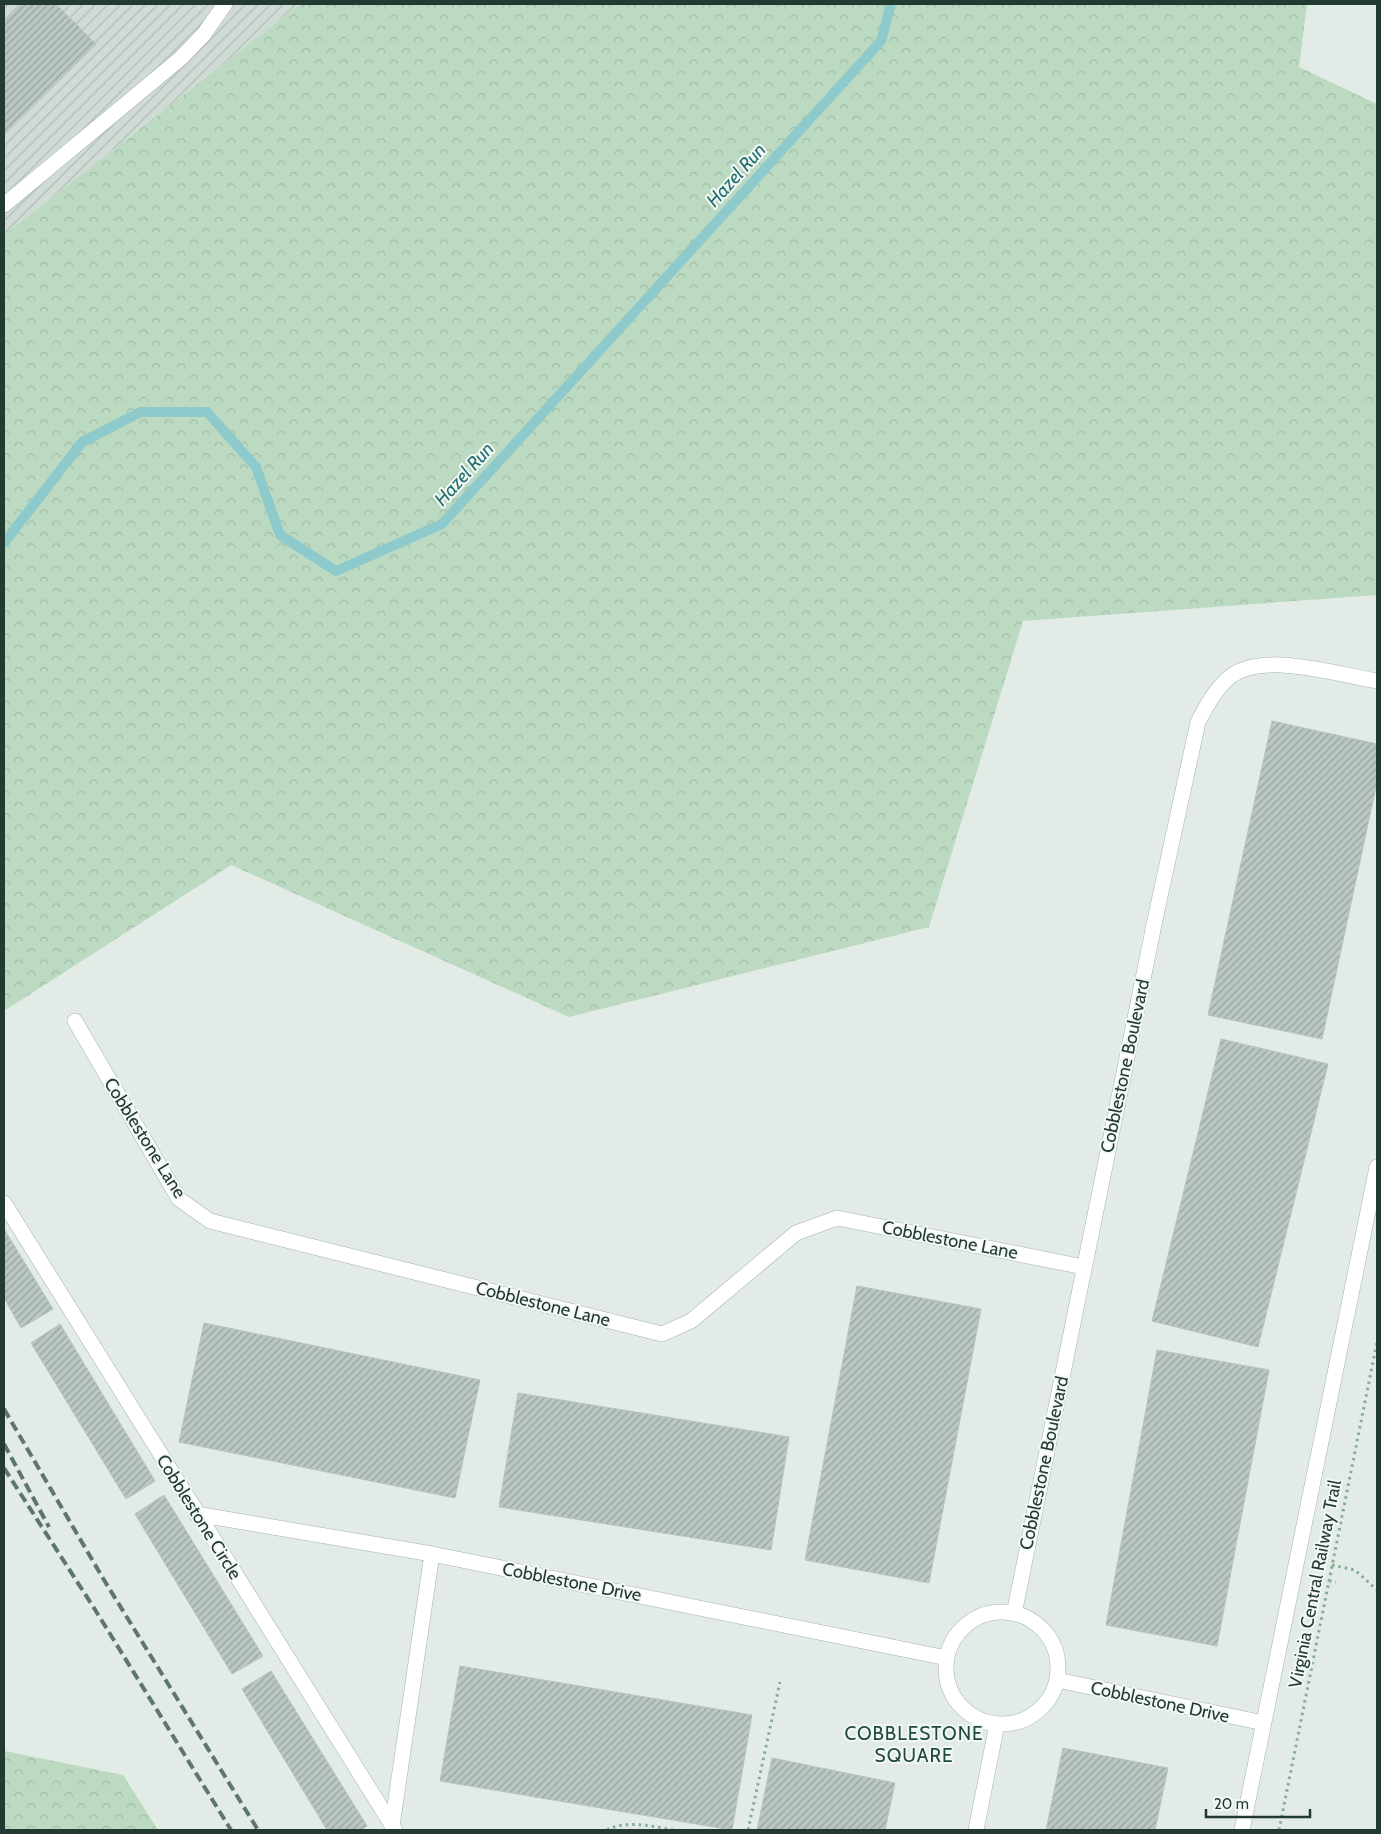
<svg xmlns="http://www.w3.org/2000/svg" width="1381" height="1834" font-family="Cabin,sans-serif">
<defs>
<pattern id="industrial-furrows" width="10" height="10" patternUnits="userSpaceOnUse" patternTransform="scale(1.25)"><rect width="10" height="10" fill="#d0dbd5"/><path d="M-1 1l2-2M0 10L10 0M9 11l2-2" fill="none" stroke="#b2bdb7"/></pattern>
<pattern id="forest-crowns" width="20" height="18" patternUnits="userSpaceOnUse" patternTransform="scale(1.25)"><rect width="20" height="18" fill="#bcdac1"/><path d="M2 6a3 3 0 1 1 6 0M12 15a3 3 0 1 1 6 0" fill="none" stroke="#a1bca6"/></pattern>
<pattern id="building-hatch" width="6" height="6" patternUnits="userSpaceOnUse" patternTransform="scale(1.25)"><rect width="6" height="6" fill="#bac8c1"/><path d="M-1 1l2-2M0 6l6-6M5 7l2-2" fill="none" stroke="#97a39d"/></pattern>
</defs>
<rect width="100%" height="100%" fill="#e2ebe6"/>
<!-- industrial -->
<path fill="url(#industrial-furrows)" d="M 4,4 L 300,4 L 4,235 Z"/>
<!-- forest -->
<path fill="url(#forest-crowns)" d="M 300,4 L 1307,4 L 1299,67 L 1377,104 L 1377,595 L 1023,621 L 929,927 L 569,1017 L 231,865 L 4,1011 L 4,235 Z
M 4,1751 L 123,1775 L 158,1830 L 4,1830 Z"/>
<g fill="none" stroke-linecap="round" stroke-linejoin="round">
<!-- stream -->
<path stroke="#8ecacc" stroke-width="10" d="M 4,543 L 82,442 L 141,412 L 207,412 L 256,467 L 280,535 L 336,571 L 442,524 L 881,41 L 891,4"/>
</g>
<!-- building -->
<path fill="url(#building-hatch)" stroke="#b5c4bc" d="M 20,4 L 56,4 L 96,44 L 4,135 L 4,20 Z
M 1272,721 L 1377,744 L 1377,782 L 1322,1039 L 1208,1015 Z
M 1221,1039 L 1328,1064 L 1258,1347 L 1152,1321 Z
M 4,1229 L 53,1309 L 21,1328 L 4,1298 Z
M 857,1286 L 981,1309 L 929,1583 L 805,1560 Z
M 204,1323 L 480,1380 L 455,1498 L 179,1442 Z
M 60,1324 L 155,1481 L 126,1499 L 31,1343 Z
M 1157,1350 L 1269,1370 L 1217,1646 L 1106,1625 Z
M 518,1393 L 789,1437 L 771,1550 L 499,1507 Z
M 164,1495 L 263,1656 L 232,1674 L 135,1514 Z
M 460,1666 L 752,1715 L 732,1830 L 440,1781 Z
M 271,1671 L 367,1826 L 360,1830 L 327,1830 L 242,1689 Z
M 1063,1748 L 1168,1768 L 1155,1830 L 1046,1830 Z
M 772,1758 L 895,1783 L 885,1830 L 757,1830 Z"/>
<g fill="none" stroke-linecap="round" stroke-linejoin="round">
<defs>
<path id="service" d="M 4,205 L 181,58 L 204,34 L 225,4"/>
<path id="minor" d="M 75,1021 L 179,1199 L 210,1221 L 662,1334 L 691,1321 L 796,1233 L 837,1218 L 1084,1267
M 4,1203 L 395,1830
M 196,1514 L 432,1554 L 947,1658
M946 1668a56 56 0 1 1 112 0a56 56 0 1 1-112 0Z
M 1014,1614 L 1156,915 L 1198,722 C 1207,705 1216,688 1231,676 C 1264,651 1339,675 1377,681
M 1057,1680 L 1264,1723
M 392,1826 L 432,1554
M 976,1830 L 997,1724
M 1242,1830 L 1377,1167"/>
</defs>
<!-- service casing -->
<use href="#service" stroke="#a5b2ac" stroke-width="16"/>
<!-- minor casing -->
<use href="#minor" stroke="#a5b2ac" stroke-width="16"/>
<!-- path -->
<path stroke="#85ac9b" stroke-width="3" stroke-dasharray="2.5 4" stroke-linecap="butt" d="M 1332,1565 L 1355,1570 L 1377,1590
M 1329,1581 L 1336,1582
M 607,1830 C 626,1820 652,1826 673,1830
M 748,1830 L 780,1682
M 1279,1830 L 1377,1342"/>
<!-- service -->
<use href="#service" stroke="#fff" stroke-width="15"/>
<!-- minor -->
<use href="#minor" stroke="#fff" stroke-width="15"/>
<!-- rail -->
<path stroke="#5e766c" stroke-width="4" stroke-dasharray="10 5" stroke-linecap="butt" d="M 4,1409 L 104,1580 L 258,1830
M 4,1444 L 49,1527
M 4,1468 L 94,1608 L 231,1830"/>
</g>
<g text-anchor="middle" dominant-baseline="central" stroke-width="4" stroke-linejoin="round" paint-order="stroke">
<!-- street labels -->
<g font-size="18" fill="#233a31" stroke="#f2f8f4">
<text transform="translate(1125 1066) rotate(-78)">Cobblestone Boulevard</text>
<text transform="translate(145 1138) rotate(58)">Cobblestone Lane</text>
<text transform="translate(950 1240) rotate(11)">Cobblestone Lane</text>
<text transform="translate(543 1304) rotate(14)">Cobblestone Lane</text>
<text transform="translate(1044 1463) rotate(-78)">Cobblestone Boulevard</text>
<text transform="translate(199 1517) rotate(58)">Cobblestone Circle</text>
<text transform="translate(572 1582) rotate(11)">Cobblestone Drive</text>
<text transform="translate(1315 1584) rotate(-79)">Virginia Central Railway Trail</text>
<text transform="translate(1160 1702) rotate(12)">Cobblestone Drive</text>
</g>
<!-- water labels -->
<g font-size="19" font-style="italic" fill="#226f72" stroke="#f2f8f4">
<text transform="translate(736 175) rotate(-48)">Hazel Run</text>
<text transform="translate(464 474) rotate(-48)">Hazel Run</text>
</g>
<!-- neighbourhood labels -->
<g font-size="19" letter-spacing="1" fill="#214b3b" stroke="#f2f8f4">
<text x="914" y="1733">COBBLESTONE<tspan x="914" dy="22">SQUARE</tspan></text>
</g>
</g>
<!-- border -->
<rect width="1381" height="1834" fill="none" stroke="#233a31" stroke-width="10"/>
<!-- scale -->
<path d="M1206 1809v8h104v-8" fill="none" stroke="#233a31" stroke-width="2.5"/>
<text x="1214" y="1809" font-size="15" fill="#233a31" stroke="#f2f8f4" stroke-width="4" paint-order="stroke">20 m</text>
</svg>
